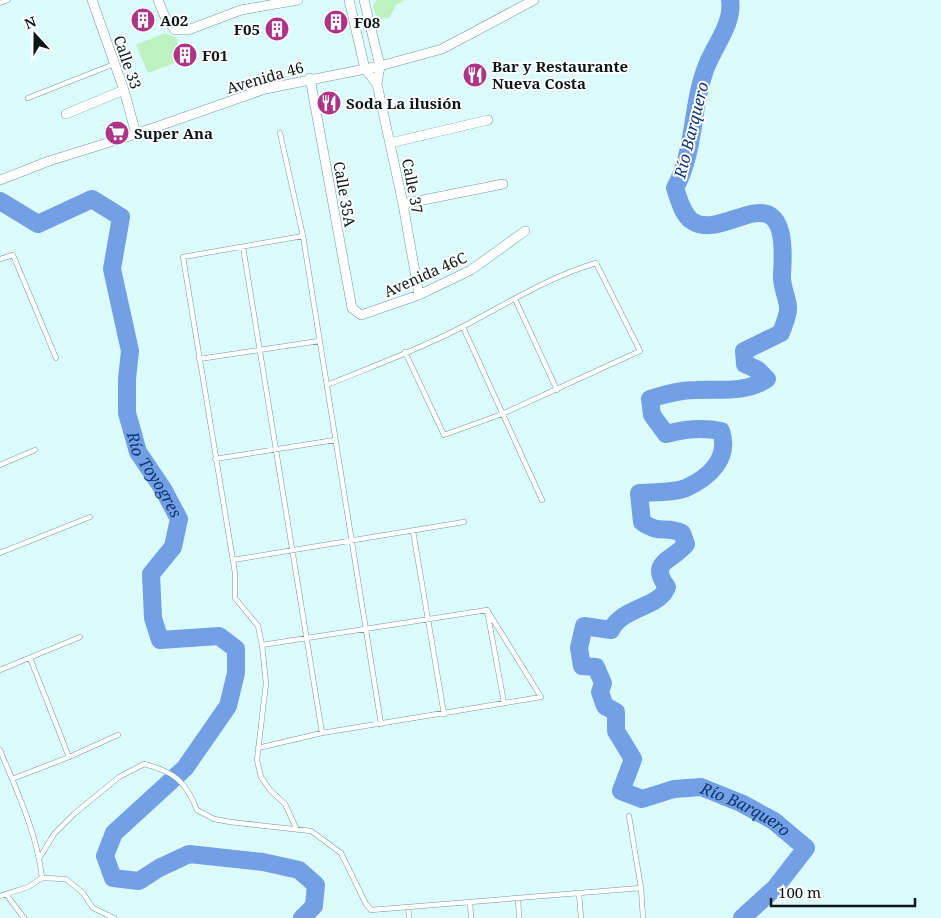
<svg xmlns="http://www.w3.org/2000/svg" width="941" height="918" font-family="'Noto Serif',serif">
<rect width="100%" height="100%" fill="#dcfbfd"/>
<!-- green -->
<path fill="#bef1c2" d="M 376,0 L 405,0 L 396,5 L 389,18 L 377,19 L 373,7 Z
M 165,33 L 178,39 L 175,63 L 148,73 L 136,45 Z"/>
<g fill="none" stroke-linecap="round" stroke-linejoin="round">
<!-- river -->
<g stroke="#739fe5" stroke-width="18">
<path id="s1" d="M 730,0 C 734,22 715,45 707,65 C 691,104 696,150 675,188 C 679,199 682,214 692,221 C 725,244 790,161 782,274 C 781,286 787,296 788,307 C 789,315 783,326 781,333 L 744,351 L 745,364 L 758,370 L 767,379 C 746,393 721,389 696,390 C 680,390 665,394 650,399 L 652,415 L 666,434 C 684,429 702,427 721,431 C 730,458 710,477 686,488 C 673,493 652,492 639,493 L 642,522 C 660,535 666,525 682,533 L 686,544 C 672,562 648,561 667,587 C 660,608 623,606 611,630 L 584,626 L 579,648 L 582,666 L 596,667 L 603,683 L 600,692 L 605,706 L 616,712 L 616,731 L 633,759 L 621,791 L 642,799 L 674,789 L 701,787 L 741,803 L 774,821 L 806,848 L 775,888 L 742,918"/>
<path id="s2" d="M 0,201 L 38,224 L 92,199 L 121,217 L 112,269 L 130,351 L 127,379 L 127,413 L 138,452 L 163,489 L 179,519 L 173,547 L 151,574 L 153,618 L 160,640 L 219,636 L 236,649 L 236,673 L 228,706 L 185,768 L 114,833 L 105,856 L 113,878 L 139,881 L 159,868 L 189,854 L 263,862 L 299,870 L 316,885 L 314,906 L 302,918"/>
</g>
<defs>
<path id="lane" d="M 0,3 L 8,0
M 28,98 L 114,64
M 280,133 L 303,236 L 381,724
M 243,247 L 322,733
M 0,259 L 13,255 L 56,358
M 515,299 L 557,390
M 463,327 L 542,500
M 199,359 L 319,341
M 327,385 C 366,369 407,354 446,335 C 496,311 542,279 596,263 L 640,351 L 502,414 L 444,435 L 405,352
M 215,459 L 335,440
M 0,465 L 35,450
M 413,531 L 444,714
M 0,553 L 90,517
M 233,560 L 464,522
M 262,645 L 487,610
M 30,658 L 69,757
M 0,670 L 80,637
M 258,748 L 322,733 L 541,697 L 487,610 L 504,703
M 0,750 C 17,792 37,833 42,878 L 28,887 L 0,896
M 12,779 L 69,757 L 118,735
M 297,830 L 285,804 L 270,790 L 261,777 L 257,760 L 266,683 L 262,645 L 258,626 L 235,598 L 235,573 L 183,257 L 303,236
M 40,857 L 54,834 L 74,814 L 119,777 L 144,764 C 173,771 186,781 197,810 L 214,819 L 230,822 L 311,831 L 341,853 L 366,904 L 371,910 L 641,888 L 629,816
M 42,878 L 66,879 L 83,893 L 93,908 L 114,918
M 641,888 L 643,918
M 579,893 L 581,918
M 6,894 L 24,918
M 518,898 L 519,918
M 470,902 L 471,918
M 408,907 L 409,918"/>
<path id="street" d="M 92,0 L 124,90 L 136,134
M 158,0 L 165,17 L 175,30 L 188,30 L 241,10 L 298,0
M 349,0 L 365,69 L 377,84
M 364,0 L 380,66 L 377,84 L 403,204 L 419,295
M 310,78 L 352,308 L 361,315 L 419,295 L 471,270 L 525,231
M 66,114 L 124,90
M 390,143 L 488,120
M 0,180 L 49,161 L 136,134 L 265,89 L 380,66 L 442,49 L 534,0
M 403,204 L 503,184"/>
</defs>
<!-- lane casing -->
<use href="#lane" stroke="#74989b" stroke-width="5.5"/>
<!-- street casing -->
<use href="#street" stroke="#74989b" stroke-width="10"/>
<!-- lane -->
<use href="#lane" stroke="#fff" stroke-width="4.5"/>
<!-- street -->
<use href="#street" stroke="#fff" stroke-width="9"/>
</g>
<!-- icons -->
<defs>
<symbol id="building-disc" viewBox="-11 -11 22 22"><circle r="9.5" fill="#ae3487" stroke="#fff"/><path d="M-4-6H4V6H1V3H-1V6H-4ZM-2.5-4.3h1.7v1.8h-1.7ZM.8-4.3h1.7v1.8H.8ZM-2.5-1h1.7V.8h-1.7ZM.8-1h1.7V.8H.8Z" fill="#fff"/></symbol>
<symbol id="restaurant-disc" viewBox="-11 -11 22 22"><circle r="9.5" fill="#ae3487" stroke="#fff"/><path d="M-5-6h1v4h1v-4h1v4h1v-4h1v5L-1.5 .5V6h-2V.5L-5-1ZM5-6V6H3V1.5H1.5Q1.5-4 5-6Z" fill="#fff"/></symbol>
<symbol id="supermarket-disc" viewBox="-11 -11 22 22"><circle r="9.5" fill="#ae3487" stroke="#fff"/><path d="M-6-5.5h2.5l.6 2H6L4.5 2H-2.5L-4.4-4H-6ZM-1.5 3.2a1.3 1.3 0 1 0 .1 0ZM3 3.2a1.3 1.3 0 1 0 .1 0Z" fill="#fff"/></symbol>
</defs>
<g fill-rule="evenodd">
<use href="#building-disc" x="129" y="6" width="28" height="28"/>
<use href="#building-disc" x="322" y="8" width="28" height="28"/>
<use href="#building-disc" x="263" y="15" width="28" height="28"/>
<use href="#building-disc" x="171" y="41" width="28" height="28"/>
<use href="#restaurant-disc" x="461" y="61" width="28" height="28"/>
<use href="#restaurant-disc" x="315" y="89" width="28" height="28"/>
<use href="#supermarket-disc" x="103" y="119" width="28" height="28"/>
</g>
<g text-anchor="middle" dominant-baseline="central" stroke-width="4" stroke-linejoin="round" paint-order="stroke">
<!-- poi labels -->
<g font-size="15" font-weight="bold" fill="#081617" stroke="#fff" text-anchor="start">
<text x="160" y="20">A02</text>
<text x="354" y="22">F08</text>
<text x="260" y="29" text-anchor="end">F05</text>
<text x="202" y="55">F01</text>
<text x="492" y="66">Bar y Restaurante<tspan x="492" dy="17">Nueva Costa</tspan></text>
<text x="346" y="103">Soda La ilusión</text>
<text x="134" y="133">Super Ana</text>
</g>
<!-- street labels -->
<g font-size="15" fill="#081617" stroke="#fff">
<text transform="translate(128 62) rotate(71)">Calle 33</text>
<text transform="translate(265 77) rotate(-16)">Avenida 46</text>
<text transform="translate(413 186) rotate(79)">Calle 37</text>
<text transform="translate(345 194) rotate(80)">Calle 35A</text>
<text transform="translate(425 274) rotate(-24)">Avenida 46C</text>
</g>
<!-- water labels -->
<g font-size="16" font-style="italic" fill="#0b3471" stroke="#fff">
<text transform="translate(691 130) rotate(-76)">Río Barquero</text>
<text stroke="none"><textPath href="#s2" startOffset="405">Río Toyogres</textPath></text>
<text stroke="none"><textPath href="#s1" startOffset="1424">Río Barquero</textPath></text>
</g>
</g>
<!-- north arrow -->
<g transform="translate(35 35) rotate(339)" stroke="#ffffff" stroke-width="4" paint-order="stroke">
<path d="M0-4L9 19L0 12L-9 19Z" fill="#081617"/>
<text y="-8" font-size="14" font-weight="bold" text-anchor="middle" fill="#081617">N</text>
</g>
<!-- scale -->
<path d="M771 898v8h144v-8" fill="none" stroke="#081617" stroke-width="2.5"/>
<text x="778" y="898" font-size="15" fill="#081617" stroke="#ffffff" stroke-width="4" paint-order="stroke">100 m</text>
</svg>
